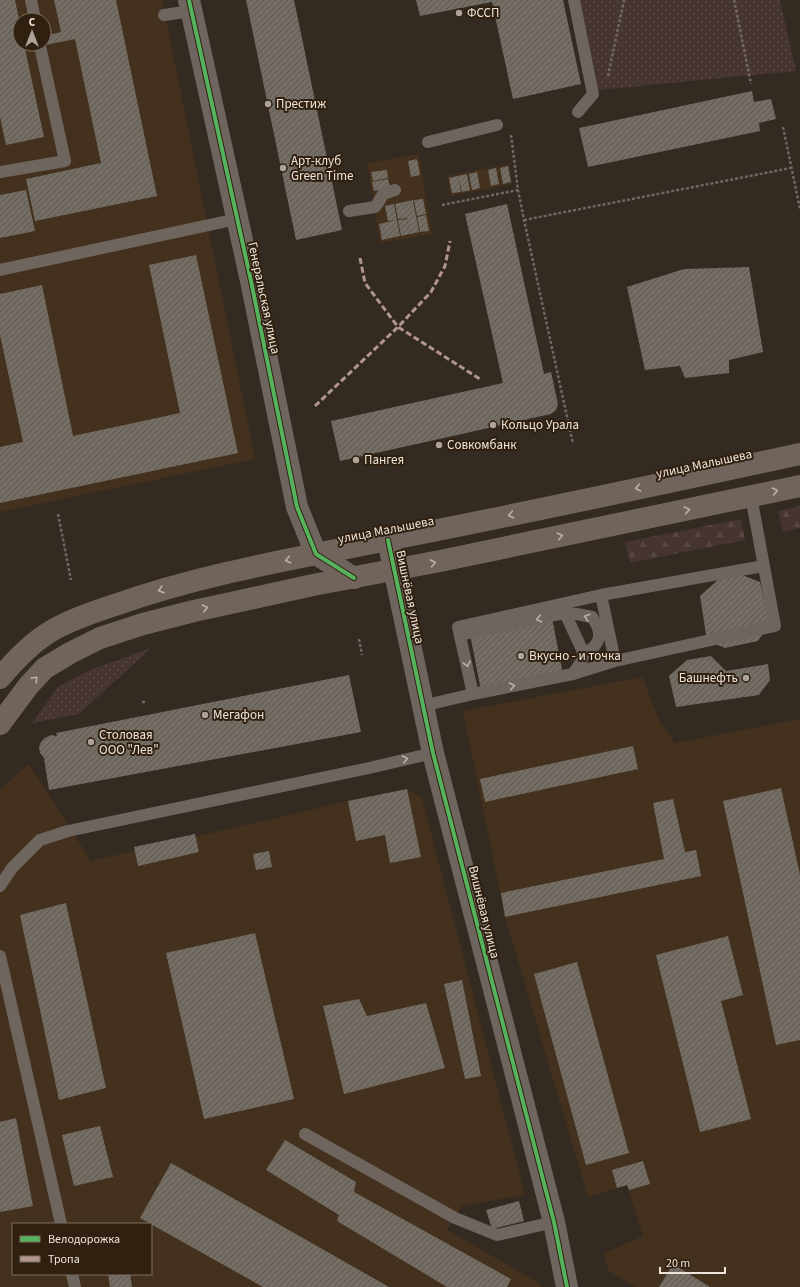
<svg xmlns="http://www.w3.org/2000/svg" width="800" height="1287" font-family="'Source Sans 3',sans-serif">
<defs>
<pattern id="green-dots" width="8" height="8" patternUnits="userSpaceOnUse"><rect width="8" height="8" fill="#463432"/><path d="M2 2h.1M6 6h.1" fill="none" stroke="#584845" stroke-width="1.8" stroke-linecap="round"/></pattern>
<pattern id="forest-firs" width="22" height="20" patternUnits="userSpaceOnUse"><rect width="22" height="20" fill="#463432"/><path d="M5 1l3.5 6h-7zM16 11l3.5 6h-7z" fill="#584845"/></pattern>
<pattern id="building-hatch" width="6" height="6" patternUnits="userSpaceOnUse"><rect width="6" height="6" fill="#736d64"/><path d="M-1 1l2-2M0 6l6-6M5 7l2-2" fill="none" stroke="#5e5852"/></pattern>
</defs>
<rect width="100%" height="100%" fill="#332a21"/>
<!-- built -->
<path fill="#44311d" fill-rule="evenodd" d="M 0,0 L 162,0 L 255,459 L 0,512 ZM 20,20 L 44,20 L 44,44 L 20,44 Z
M 419,154 L 432,234 L 380,243 L 367,163 Z
M 509,164 L 512,184 L 451,196 L 447,176 Z
M 642,677 L 660,722 L 675,743 L 800,719 L 800,1287 L 635,1287 L 608,1270 L 604,1253 L 643,1236 L 627,1185 L 588,1197 L 505,917 L 463,711 Z
M 28,764 L 41,782 L 91,861 L 348,801 L 407,789 L 422,798 L 525,1195 L 462,1206 L 447,1230 L 541,1284 L 541,1287 L 0,1287 L 0,790 ZM 13,1224 L 151,1224 L 151,1274 L 13,1274 Z"/>
<!-- green -->
<path fill="url(#green-dots)" d="M 580,0 L 780,0 L 796,71 L 599,90 Z
M 151,648 L 79,714 L 32,723 L 58,687 L 90,670 Z"/>
<!-- forest -->
<path fill="url(#forest-firs)" d="M 800,506 L 800,528 L 783,532 L 778,511 Z
M 741,519 L 745,540 L 630,563 L 625,542 Z"/>
<!-- building -->
<path fill="url(#building-hatch)" d="M 0,0 L 15,0 L 20,24 L 20,44 L 44,44 L 44,36 L 61,32 L 54,0 L 116,0 L 157,196 L 35,221 L 26,179 L 101,163 L 75,39 L 25,49 L 44,137 L 6,145 L 0,117 Z
M 246,0 L 294,0 L 342,230 L 296,240 Z
M 416,0 L 563,0 L 581,84 L 513,99 L 492,2 L 420,16 Z
M 752,91 L 754,102 L 771,99 L 776,119 L 759,123 L 760,131 L 588,167 L 579,128 Z
M 417,159 L 420,175 L 411,177 L 408,161 Z
M 508,166 L 511,182 L 503,184 L 500,168 Z
M 496,168 L 499,184 L 491,186 L 488,170 Z
M 387,170 L 388,178 L 373,181 L 371,172 Z
M 477,172 L 480,188 L 472,190 L 469,174 Z
M 467,174 L 470,190 L 462,192 L 458,176 Z
M 458,176 L 461,192 L 452,193 L 449,178 Z
M 388,179 L 390,187 L 374,191 L 372,182 Z
M 26,190 L 35,231 L 0,238 L 0,195 Z
M 423,199 L 426,214 L 417,216 L 414,200 Z
M 413,200 L 419,232 L 410,234 L 407,218 L 414,217 L 407,218 L 404,202 Z
M 404,202 L 407,218 L 398,219 L 395,204 Z
M 394,204 L 397,220 L 388,221 L 385,206 Z
M 507,204 L 544,374 L 551,372 L 558,404 L 556,410 L 551,414 L 340,461 L 331,421 L 503,383 L 465,214 Z
M 426,215 L 429,231 L 420,232 L 417,217 Z
M 407,219 L 410,234 L 401,236 L 398,220 Z
M 397,220 L 400,236 L 382,240 L 379,224 Z
M 196,255 L 238,453 L 0,503 L 0,447 L 23,442 L 0,335 L 0,294 L 42,285 L 73,436 L 180,413 L 149,265 Z
M 749,267 L 763,352 L 729,360 L 729,373 L 685,378 L 680,366 L 645,370 L 627,287 L 684,269 Z
M 742,575 L 760,582 L 770,624 L 758,641 L 725,648 L 707,641 L 700,596 L 718,580 Z
M 552,618 L 563,674 L 481,691 L 470,634 Z
M 711,656 L 726,671 L 768,664 L 770,680 L 759,695 L 676,707 L 669,676 L 687,660 Z
M 349,675 L 361,732 L 49,790 L 44,758 L 40,753 L 39,747 L 41,742 L 45,738 L 51,735 L 57,736 L 56,733 Z
M 633,746 L 638,769 L 485,802 L 480,779 Z
M 781,788 L 800,875 L 800,1040 L 776,1045 L 723,801 Z
M 407,789 L 421,857 L 390,863 L 385,835 L 356,841 L 348,801 Z
M 673,799 L 685,852 L 696,850 L 701,876 L 505,917 L 501,893 L 664,859 L 653,803 Z
M 195,834 L 199,852 L 138,866 L 134,847 Z
M 269,851 L 272,867 L 256,870 L 253,854 Z
M 66,903 L 106,1088 L 59,1100 L 20,915 Z
M 255,933 L 294,1099 L 204,1119 L 166,953 Z
M 728,936 L 743,995 L 721,1001 L 751,1119 L 700,1132 L 656,955 Z
M 577,962 L 629,1153 L 586,1165 L 534,974 Z
M 462,980 L 481,1076 L 465,1079 L 444,984 Z
M 359,999 L 367,1016 L 426,1003 L 445,1068 L 344,1094 L 323,1006 Z
M 16,1118 L 33,1206 L 0,1212 L 0,1122 Z
M 100,1126 L 113,1177 L 74,1186 L 62,1135 Z
M 285,1140 L 356,1182 L 354,1192 L 511,1279 L 507,1287 L 447,1287 L 337,1221 L 339,1215 L 266,1170 Z
M 643,1161 L 650,1184 L 629,1190 L 627,1185 L 617,1188 L 612,1170 Z
M 171,1163 L 389,1287 L 263,1287 L 140,1218 Z
M 519,1201 L 524,1221 L 492,1229 L 486,1210 Z
M 673,1264 L 710,1287 L 659,1287 Z
M 108,1274 L 130,1274 L 132,1287 L 110,1287 Z"/>
<g fill="none" stroke-linecap="round" stroke-linejoin="round">
<!-- path -->
<path stroke="#706762" stroke-width="2.5" stroke-dasharray="3 2" stroke-linecap="butt" d="M 734,0 L 751,84
M 608,76 L 624,0
M 783,127 L 800,209
M 511,135 L 518,190 L 524,220 L 573,444
M 442,205 L 518,190
M 524,220 L 791,168
M 58,514 L 71,580
M 359,639 L 362,655
M 142,702 L 146,702"/>
<!-- service -->
<path stroke="#6f655f" stroke-width="12" d="M 31,0 L 35,20
M 574,0 L 593,94 L 578,112
M 164,15 L 191,11
M 428,142 L 497,125
M 0,172 L 65,161 L 40,46
M 349,211 L 375,207 L 378,203 L 383,194 L 395,190
M 0,270 L 237,219
M 601,595 L 615,661
M 565,613 L 577,614 L 592,617 C 603,633 602,644 584,654
M 460,635 L 565,613 L 584,654 L 581,662 L 573,674
M 473,694 L 458,627 L 601,595 L 764,566
M 422,706 L 473,694 L 573,674 L 615,661 L 775,626 L 751,496
M 0,886 L 12,868 L 40,840 L 68,831 L 369,768 L 433,753
M 0,956 L 61,1224
M 305,1134 L 455,1218 L 497,1235 L 554,1222
M 72,1274 L 75,1287"/>
<!-- minor -->
<path stroke="#6f655f" stroke-width="22" d="M 189,0 L 251,281 L 297,507 L 316,554 L 354,578
M 388,540 L 433,753 L 554,1222 L 567,1287"/>
<!-- primary -->
<path stroke="#71645c" stroke-width="22" d="M 0,678 C 15,660 32,642 53,630 C 72,619 94,612 115,605 C 202,574 293,559 382,541 C 522,514 661,484 800,454
M 0,724 L 29,685 L 45,668 L 70,653 L 100,638 L 143,624 L 194,611 L 313,585 L 440,561 L 800,486"/>
<!-- quiet -->
<path stroke="#b2968c" stroke-width="3" stroke-dasharray="6 3" stroke-linecap="butt" d="M 360,258 L 365,283 L 398,327 L 480,379
M 315,406 L 398,327 L 431,292 L 445,266 L 450,241"/>
<defs>
<path id="cycleway" d="M 189,0 L 251,281 L 297,507 L 316,554 L 354,578
M 388,540 L 433,753 L 554,1222 L 567,1287"/>
</defs>
<!-- cycleway casing -->
<use href="#cycleway" stroke="#302010" stroke-width="6"/>
<!-- cycleway -->
<use href="#cycleway" stroke="#56b35d" stroke-width="4"/>
</g>
<!-- one-way arrows -->
<defs><path id="oneway-chevron" d="M-2-3.5L2.5 0L-2 3.5" fill="none" stroke-width="1.6" stroke-linecap="round" stroke-linejoin="round"/></defs>
<g stroke="#bdb1a8">
<use href="#oneway-chevron" transform="translate(638 488) rotate(168)"/>
<use href="#oneway-chevron" transform="translate(775 491) rotate(-12)"/>
<use href="#oneway-chevron" transform="translate(687 510) rotate(-12)"/>
<use href="#oneway-chevron" transform="translate(511 515) rotate(168)"/>
<use href="#oneway-chevron" transform="translate(560 536) rotate(-12)"/>
<use href="#oneway-chevron" transform="translate(288 560) rotate(168)"/>
<use href="#oneway-chevron" transform="translate(433 563) rotate(-11)"/>
<use href="#oneway-chevron" transform="translate(161 590) rotate(163)"/>
<use href="#oneway-chevron" transform="translate(205 608) rotate(-12)"/>
<use href="#oneway-chevron" transform="translate(35 679) rotate(-46)"/>
</g>
<g stroke="#bcb1a9">
<use href="#oneway-chevron" transform="translate(587 617) rotate(-161)"/>
<use href="#oneway-chevron" transform="translate(539 619) rotate(168)"/>
<use href="#oneway-chevron" transform="translate(467 664) rotate(77)"/>
<use href="#oneway-chevron" transform="translate(512 686) rotate(-11)"/>
<use href="#oneway-chevron" transform="translate(405 759) rotate(-13)"/>
</g>
<!-- markers -->
<g fill="#ada399" stroke="#302010" stroke-width="1.5">
<circle cx="459" cy="13" r="4"/>
<circle cx="268" cy="104" r="4"/>
<circle cx="283" cy="168" r="4"/>
<circle cx="493" cy="425" r="4"/>
<circle cx="439" cy="445" r="4"/>
<circle cx="356" cy="460" r="4"/>
<circle cx="521" cy="656" r="4"/>
<circle cx="746" cy="678" r="4"/>
<circle cx="205" cy="715" r="4"/>
<circle cx="91" cy="742" r="4"/>
</g>
<g text-anchor="middle" dominant-baseline="central" stroke-width="4" stroke-linejoin="round" paint-order="stroke">
<!-- poi labels -->
<g font-size="13" fill="#efe4da" stroke="#302010" text-anchor="start">
<text x="467" y="13">ФССП</text>
<text x="276" y="104">Престиж</text>
<text x="291" y="161">Арт-клуб<tspan x="291" dy="15">Green Time</tspan></text>
<text x="501" y="425">Кольцо Урала</text>
<text x="447" y="445">Совкомбанк</text>
<text x="364" y="460">Пангея</text>
<text x="529" y="656">Вкусно - и точка</text>
<text x="738" y="678" text-anchor="end">Башнефть</text>
<text x="213" y="715">Мегафон</text>
<text x="99" y="735">Столовая<tspan x="99" dy="15">ООО "Лев"</tspan></text>
</g>
<!-- street labels -->
<g font-size="13" fill="#efe4da" stroke="#302010">
<text transform="translate(264 298) rotate(78)">Генеральская улица</text>
<text transform="translate(704 464) rotate(-12)">улица Малышева</text>
<text transform="translate(386 530) rotate(-11)">улица Малышева</text>
<text transform="translate(410 597) rotate(78)">Вишнёвая улица</text>
<text transform="translate(484 912) rotate(76)">Вишнёвая улица</text>
</g>
</g>
<!-- legend -->
<rect x="12" y="1223" width="140" height="52" fill="#302010" stroke="#7c6e61"/>
<rect x="20" y="1236" width="20" height="6" fill="#56b35d" stroke="#7c6e61"/>
<text x="48" y="1243" font-size="12" fill="#efe4da">Велодорожка</text>
<rect x="20" y="1256" width="20" height="6" fill="#b2968c" stroke="#7c6e61"/>
<text x="48" y="1263" font-size="12" fill="#efe4da">Тропа</text>
<!-- north arrow -->
<g transform="translate(32 32)"><circle r="19" fill="#302010" stroke="#7c6e61"/>
<path d="M0-3L7 15L0 10L-7 15Z" fill="#ada399"/>
<text y="-6" font-size="11" font-weight="bold" text-anchor="middle" fill="#efe4da">С</text>
</g>
<!-- scale -->
<path d="M660 1267v6h65v-6" fill="none" stroke="#efe4da" stroke-width="2"/>
<text x="666" y="1267" font-size="12" fill="#efe4da" stroke="#302010" stroke-width="3" paint-order="stroke">20 m</text>
</svg>
